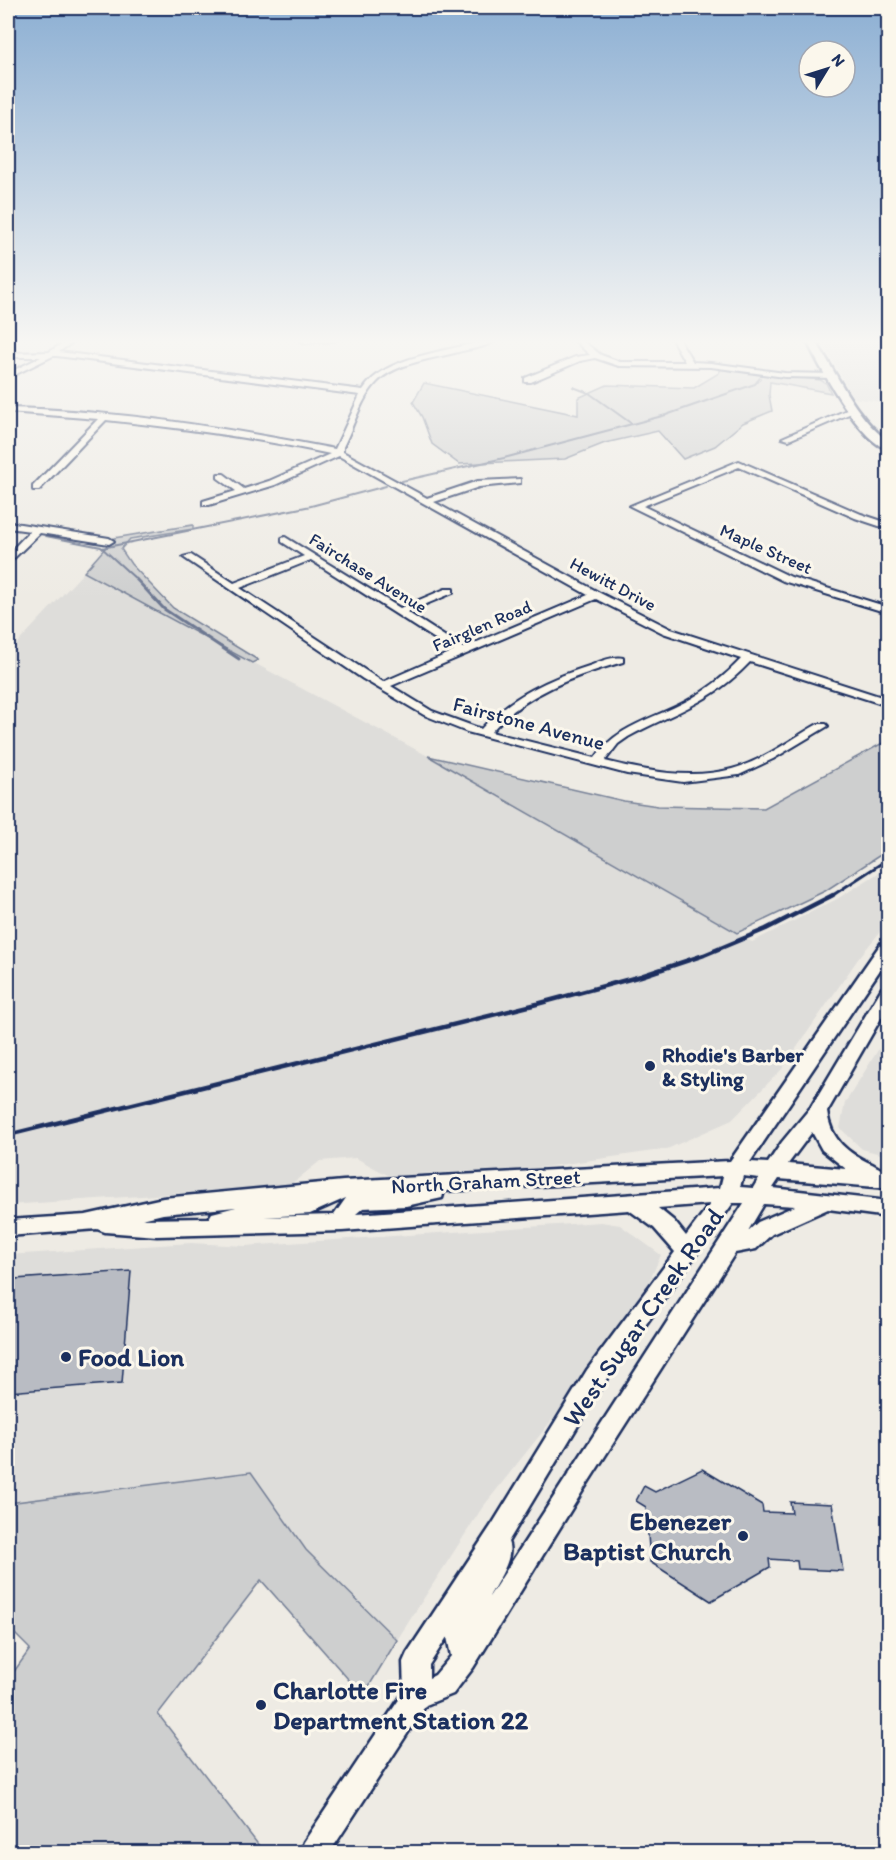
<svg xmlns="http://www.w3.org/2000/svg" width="896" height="1860" font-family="Itim,sans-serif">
<rect width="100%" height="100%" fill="#eeebe4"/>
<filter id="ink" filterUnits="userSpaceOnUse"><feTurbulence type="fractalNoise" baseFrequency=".0167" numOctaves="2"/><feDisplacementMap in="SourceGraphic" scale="12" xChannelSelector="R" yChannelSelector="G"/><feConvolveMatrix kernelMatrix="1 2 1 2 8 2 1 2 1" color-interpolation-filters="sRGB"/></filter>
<g filter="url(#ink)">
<!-- built -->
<path fill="#deddda" d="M 818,339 L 888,339 L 888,403 L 853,398 L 829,354 Z
M 84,572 L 428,756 L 752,942 L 837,899 L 888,867 L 888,922 L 858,959 L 782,1069 L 732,1120 L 667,1149 L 531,1169 L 418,1174 L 393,1178 L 356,1158 L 320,1161 L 289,1186 L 8,1205 L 8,653 Z
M 888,1034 L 888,1156 L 862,1149 L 840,1128 L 845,1103 Z
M 601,1222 L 620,1225 L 661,1255 L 649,1282 L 575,1391 L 482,1508 L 397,1640 L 306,1550 L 251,1472 L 8,1503 L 8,1255 L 191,1243 L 245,1246 Z"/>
<!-- green -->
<path fill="#cecfcf" stroke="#747f96" stroke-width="1.5" d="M 721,369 L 820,380 L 826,383 L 831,393 L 770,382 L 769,395 L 772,411 L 743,423 L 715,446 L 683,459 L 658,431 L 605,443 L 565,459 L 459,464 L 432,444 L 422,417 L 413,402 L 424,383 L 578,415 L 578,398 L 607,385 L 694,388 L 719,373 Z
M 193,525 L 193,529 L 130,539 L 121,549 L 131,564 L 173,608 L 258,660 L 252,663 L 84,572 L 114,538 Z
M 888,740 L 888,850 L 825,891 L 737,933 L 428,756 L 624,801 L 658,806 L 764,808 Z
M 251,1472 L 306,1550 L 397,1640 L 363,1696 L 261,1580 L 158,1714 L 260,1847 L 256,1852 L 8,1852 L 8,1680 L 30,1649 L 8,1627 L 8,1503 Z"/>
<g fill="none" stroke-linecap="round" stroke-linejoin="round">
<!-- stream-far1 -->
<path stroke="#6d7892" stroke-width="2" d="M 573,387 L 589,393 L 632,424
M 402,481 L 504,458 L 666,415 L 755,384 L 760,378
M 46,536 L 101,547 L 137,580
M 102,548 L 311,506 L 386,486"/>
<!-- stream -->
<path stroke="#6d7892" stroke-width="3" d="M 136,579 L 164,609 L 239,659"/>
</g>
<!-- building -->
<path fill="#b9bcc3" stroke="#1b2f5e" stroke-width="1.5" d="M 131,1271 L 122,1383 L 8,1392 L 8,1331 L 15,1279 Z
M 702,1469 L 762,1505 L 763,1512 L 792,1513 L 790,1502 L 832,1504 L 843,1571 L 798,1569 L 797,1561 L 769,1559 L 770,1567 L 711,1601 L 650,1562 L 646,1507 L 636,1501 L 644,1486 L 655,1492 Z"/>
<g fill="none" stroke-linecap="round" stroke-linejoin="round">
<defs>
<path id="minor" d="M 69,339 L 77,339 L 59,352 L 363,390 C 386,354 449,353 487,339 L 496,339 C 489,347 470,349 458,352 C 433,359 395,363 377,382 C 361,398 354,426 343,447 L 343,452 L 427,498 L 478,481 L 520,479 L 520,483 L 479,487 L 434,502 L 600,593 L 671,629 L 888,699 L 888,706 L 750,662 C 710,704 676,711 628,737 L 618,744 L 605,761 C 645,771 691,780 732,769 C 763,761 791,739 818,724 L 826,724 L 828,726 L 773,759 L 739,775 L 683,782 L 627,774 L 467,732 L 424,715 L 363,679 L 183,557 L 191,555 L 234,583 L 304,556 L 282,542 L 282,538 L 285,537 L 400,608 L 445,589 L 453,589 L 453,593 L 407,612 L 463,648 L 588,595 L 339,456 L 275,485 L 209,505 L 203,505 L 203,501 L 236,491 L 218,478 L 218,474 L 224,474 L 244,489 L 269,481 L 330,454 C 256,438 182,428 106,420 L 39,490 L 33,490 L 33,486 L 98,419 L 8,412 L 8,408 C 117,410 227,428 335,449 L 360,395 L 57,356 L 53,356 L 8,378 L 8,373 L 41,357 L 8,357 L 8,353 L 49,352 ZM 311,560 L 454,651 L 383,682 L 240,588 ZM 596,599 L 663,633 L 741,659 C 725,676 706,691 685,702 C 653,719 616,726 595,758 L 491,732 C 524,694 576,675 623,662 L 623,658 C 613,656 601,661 592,665 C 551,678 510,696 481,729 L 432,711 L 391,686 Z
M 302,339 L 338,339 L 334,341 L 305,343 L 301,341 Z
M 573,339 L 580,339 L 601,355 L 620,362 L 685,362 L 672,339 L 679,339 L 693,362 L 711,363 L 785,373 L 833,374 L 837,376 L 833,378 L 785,377 L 711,367 L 619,366 L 595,358 L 580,361 L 531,382 L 525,382 L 525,378 L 575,357 L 590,355 Z
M 849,409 L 856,411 L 789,440 L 782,438 Z
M 739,461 L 861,514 L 888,523 L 888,529 L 855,518 L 739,467 L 643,506 L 791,577 L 888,607 L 888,613 L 783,581 L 630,506 Z
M 8,522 L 109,538 L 114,541 L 109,544 L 40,533 L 11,561 L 8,562 L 8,554 L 30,531 L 8,528 Z"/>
<path id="major" d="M 806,339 L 814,339 C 838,374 853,415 888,441 L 888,449 C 860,443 818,364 806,339 Z
M 888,940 L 888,958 L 750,1162 L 768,1163 L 782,1142 L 811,1107 L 882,988 L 888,986 L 888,1006 L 827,1112 C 831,1140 847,1153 872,1164 C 878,1167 883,1171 888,1172 L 888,1188 L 779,1179 L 773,1188 L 888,1201 L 888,1217 L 828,1209 L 772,1234 L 756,1249 L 735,1253 L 582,1492 L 473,1668 L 453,1694 L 426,1705 L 330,1852 L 300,1852 L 304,1842 L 404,1692 L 403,1662 L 407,1653 L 493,1523 L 587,1370 L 675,1252 L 654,1228 L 629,1210 L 342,1231 L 157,1236 L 105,1232 L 97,1229 L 8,1236 L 8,1220 L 86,1215 L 163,1198 L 343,1181 L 730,1161 L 882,942 ZM 812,1132 L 822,1150 L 846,1169 L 788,1164 ZM 723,1176 L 720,1188 L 356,1214 L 363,1208 L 406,1206 L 442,1198 L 444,1191 ZM 743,1176 L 759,1178 L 753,1188 L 740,1187 ZM 346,1198 L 334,1215 L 264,1217 L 310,1214 ZM 733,1203 L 744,1203 L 489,1597 C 496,1583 515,1558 508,1542 L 603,1384 ZM 710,1204 L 686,1236 L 674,1221 L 658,1208 ZM 764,1204 L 795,1206 L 758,1222 L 748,1231 ZM 236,1207 L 212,1213 L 209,1218 L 142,1219 L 163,1214 ZM 447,1637 L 451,1656 L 435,1675 L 429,1678 L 429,1665 Z"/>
</defs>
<!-- minor casing -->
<use href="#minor" stroke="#1b2f5e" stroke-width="4"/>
<!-- major casing -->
<use href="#major" stroke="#1b2f5e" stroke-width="5"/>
<!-- minor -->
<use href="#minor" fill="#fbf7ec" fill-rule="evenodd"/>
<!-- major -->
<use href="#major" fill="#fbf7ec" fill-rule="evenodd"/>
<!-- rail-far1 -->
<path stroke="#1b2f5e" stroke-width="3" d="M 830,897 L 888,859"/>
<!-- rail -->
<path stroke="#1b2f5e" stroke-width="4.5" d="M 8,1135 L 537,1004 L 641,976 L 704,955 L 766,929 L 833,895"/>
</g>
</g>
<!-- sky -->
<linearGradient id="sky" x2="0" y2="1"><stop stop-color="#8cafd3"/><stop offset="0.57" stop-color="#f7f6f3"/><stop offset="1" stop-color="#f7f6f3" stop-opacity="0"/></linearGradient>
<rect width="896" height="599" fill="url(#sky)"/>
<!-- markers -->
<g fill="#1b2f5e" stroke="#fbf7ec" stroke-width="2">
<circle cx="650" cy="1066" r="6"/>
<circle cx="66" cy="1357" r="6"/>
<circle cx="743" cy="1536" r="6"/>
<circle cx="261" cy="1705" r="6"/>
</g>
<g text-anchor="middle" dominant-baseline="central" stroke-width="6" stroke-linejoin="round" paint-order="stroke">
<!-- far-street labels -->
<g font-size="18" fill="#1b2f5e" stroke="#fbf7ec">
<text transform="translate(766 549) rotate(24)">Maple Street</text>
<text transform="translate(368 573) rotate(32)">Fairchase Avenue</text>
<text transform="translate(613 584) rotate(28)">Hewitt Drive</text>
<text transform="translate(482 626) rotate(-23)">Fairglen Road</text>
</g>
<!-- street labels -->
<g font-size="21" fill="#1b2f5e" stroke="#fbf7ec">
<text transform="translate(529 723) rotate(15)">Fairstone Avenue</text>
<text transform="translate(486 1181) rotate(-3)">North Graham Street</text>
</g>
<!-- poi labels -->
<g font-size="21" font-weight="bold" fill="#1b2f5e" stroke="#fbf7ec" text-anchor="start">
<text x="662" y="1054">Rhodie's Barber<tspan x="662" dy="24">&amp; Styling</tspan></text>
</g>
<!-- near-street labels -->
<g font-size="26" fill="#1b2f5e" stroke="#fbf7ec">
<text transform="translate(643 1317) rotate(-55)">West Sugar Creek Road</text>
</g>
<!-- near-poi labels -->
<g font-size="26" font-weight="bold" fill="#1b2f5e" stroke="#fbf7ec" text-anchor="start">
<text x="78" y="1357">Food Lion</text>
<text x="731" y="1521" text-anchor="end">Ebenezer<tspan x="731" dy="30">Baptist Church</tspan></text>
<text x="273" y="1690">Charlotte Fire<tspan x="273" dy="30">Department Station 22</tspan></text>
</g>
</g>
<!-- margin -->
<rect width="896" height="1860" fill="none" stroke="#fbf7ec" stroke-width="30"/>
<rect x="15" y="15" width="866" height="1830" fill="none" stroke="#1b2f5e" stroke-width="2" filter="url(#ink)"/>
<!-- north arrow -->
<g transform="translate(827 69) rotate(52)"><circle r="28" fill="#fbf7ec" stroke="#a1a7b3" stroke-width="1.5"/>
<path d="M0-4.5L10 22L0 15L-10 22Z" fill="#1b2f5e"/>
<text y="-9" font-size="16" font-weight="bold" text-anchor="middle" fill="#1b2f5e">N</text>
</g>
</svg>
